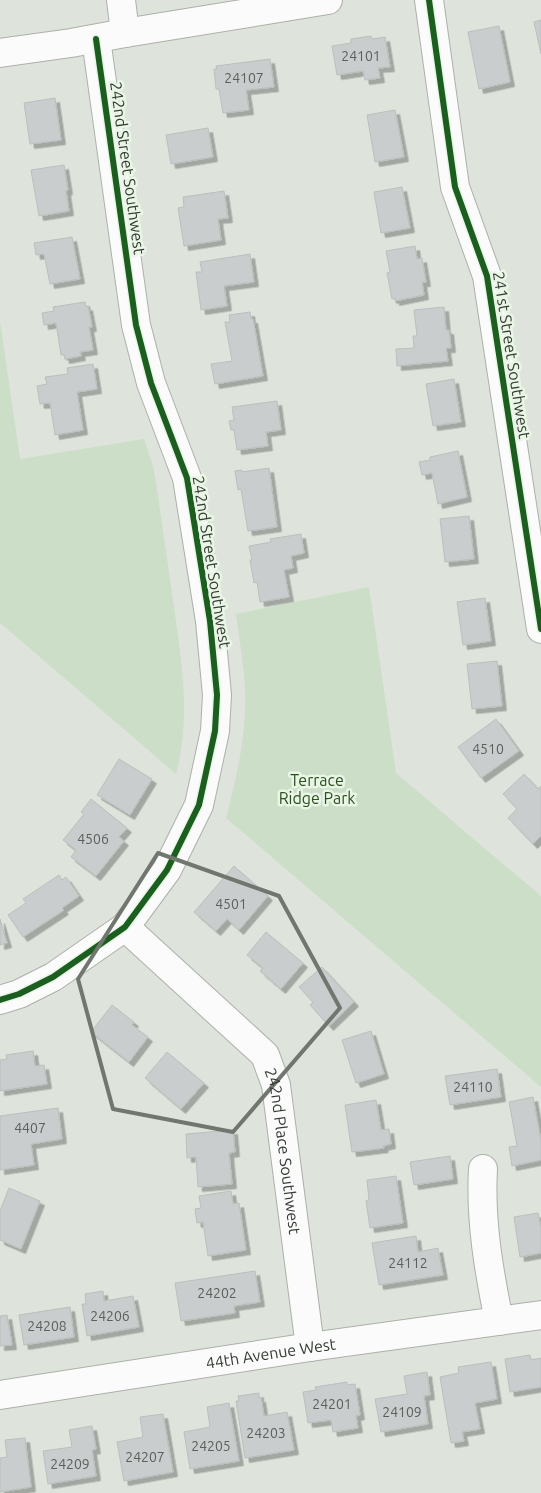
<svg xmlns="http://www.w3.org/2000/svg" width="541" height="1493" font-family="Ubuntu,sans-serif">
<defs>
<filter id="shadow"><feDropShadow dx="4.5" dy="4.5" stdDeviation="0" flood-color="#0004"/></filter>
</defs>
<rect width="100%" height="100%" fill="#dee4dc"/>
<!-- green -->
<path fill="#ccddc8" d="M 0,321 L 20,459 L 144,439 L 153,466 L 156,482 C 162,524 168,565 174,607 C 182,666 191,716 176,774 L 0,623 Z
M 369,587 L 396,773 L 541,896 L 541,1087 L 226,818 C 237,776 247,733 245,690 C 244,664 239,639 236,614 Z"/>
<!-- building -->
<path fill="#c9cdcd" stroke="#babfbe" filter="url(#shadow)" d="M 541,20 L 541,54 L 534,22 Z
M 499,26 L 510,82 L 479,89 L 468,32 Z
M 371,36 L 372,39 L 385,37 L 390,67 L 378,68 L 380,78 L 365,80 L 363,71 L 337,75 L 332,46 L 351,43 L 351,39 Z
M 270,59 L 274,87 L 246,90 L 249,110 L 223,113 L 219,89 L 216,89 L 214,69 L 217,69 L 216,66 Z
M 55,98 L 61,140 L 30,144 L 24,103 Z
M 395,110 L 404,157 L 375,162 L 367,115 Z
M 208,128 L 213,157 L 171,164 L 166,135 Z
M 64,165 L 68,190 L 66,191 L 69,211 L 39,216 L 31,170 Z
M 402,187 L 410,228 L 381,233 L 374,192 Z
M 224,191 L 228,218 L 218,219 L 221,240 L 184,246 L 178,208 L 184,207 L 183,197 Z
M 72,237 L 80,279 L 50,284 L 44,254 L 36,255 L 34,243 Z
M 415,246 L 417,259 L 422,258 L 426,282 L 422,282 L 424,295 L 395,301 L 395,298 L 392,299 L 387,273 L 390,272 L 386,251 Z
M 250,254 L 254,282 L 224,286 L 227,306 L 201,310 L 196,272 L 202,272 L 200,262 Z
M 85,302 L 86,307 L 88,306 L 92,327 L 89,327 L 93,350 L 80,352 L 81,356 L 65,359 L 64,355 L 61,355 L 56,323 L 44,325 L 42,313 L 54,311 L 53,307 Z
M 444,307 L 446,330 L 449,330 L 451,348 L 446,348 L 448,361 L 397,366 L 396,349 L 414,348 L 413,336 L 417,336 L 414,310 Z
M 250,312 L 251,319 L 253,319 L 263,376 L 215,384 L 211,364 L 232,361 L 225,322 L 230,322 L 229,315 Z
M 93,364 L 97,389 L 77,392 L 83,430 L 55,435 L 50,403 L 40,404 L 37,386 L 47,384 L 45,377 L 68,374 L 67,368 Z
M 454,379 L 461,422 L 433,426 L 426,384 Z
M 277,401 L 281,430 L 266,432 L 268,446 L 237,450 L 234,430 L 231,430 L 229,421 L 234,420 L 232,407 Z
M 458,451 L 467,497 L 438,504 L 432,473 L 422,475 L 419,462 L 430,460 L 430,457 Z
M 269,468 L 277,527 L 248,531 L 241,489 L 238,490 L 235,471 L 242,470 L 242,472 Z
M 469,516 L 474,559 L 445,562 L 440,519 Z
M 301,534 L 304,553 L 291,556 L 293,568 L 284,570 L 289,597 L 260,602 L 257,582 L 254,583 L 250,560 L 252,560 L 249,546 L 271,542 L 270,539 Z
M 485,598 L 491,641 L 463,645 L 457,602 Z
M 497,661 L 502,706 L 472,709 L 467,664 Z
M 496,719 L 519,751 L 481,778 L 458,747 Z
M 119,759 L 152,779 L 130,815 L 97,795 Z
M 524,774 L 538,789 L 541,786 L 541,836 L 533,844 L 508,818 L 517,809 L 503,794 Z
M 91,799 L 127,828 L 119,837 L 124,841 L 96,876 L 71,857 L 76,850 L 63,840 L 84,814 L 81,812 Z
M 234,866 L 268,896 L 239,930 L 227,919 L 216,931 L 194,912 Z
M 59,875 L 62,880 L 66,877 L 79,896 L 62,908 L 64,910 L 23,937 L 8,915 L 26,903 L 23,899 Z
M 0,919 L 7,943 L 0,945 Z
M 266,932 L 303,963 L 281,989 L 260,971 L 263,968 L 247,955 Z
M 322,967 L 354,1002 L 329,1026 L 310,1005 L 313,1002 L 299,987 Z
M 112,1005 L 134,1022 L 132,1025 L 148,1037 L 129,1062 L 91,1032 Z
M 371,1031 L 384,1074 L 356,1083 L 342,1040 Z
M 33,1051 L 35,1066 L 44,1065 L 47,1084 L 0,1091 L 0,1060 L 7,1059 L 6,1055 Z
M 167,1052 L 204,1083 L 181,1109 L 145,1078 Z
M 497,1069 L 501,1097 L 450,1105 L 445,1076 Z
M 533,1097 L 541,1141 L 541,1160 L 512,1166 L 509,1147 L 517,1146 L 509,1102 Z
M 376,1100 L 381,1130 L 389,1129 L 391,1144 L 383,1146 L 384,1148 L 352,1152 L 345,1105 Z
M 58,1108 L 62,1139 L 31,1144 L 34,1165 L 0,1170 L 0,1116 Z
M 233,1130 L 235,1152 L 229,1153 L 232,1184 L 198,1187 L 196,1157 L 187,1158 L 186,1134 Z
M 450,1156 L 453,1179 L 414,1185 L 410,1162 Z
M 396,1176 L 403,1223 L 370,1228 L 366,1201 L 369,1200 L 367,1180 Z
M 9,1188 L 40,1201 L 21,1249 L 0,1240 L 0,1211 Z
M 231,1191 L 233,1204 L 239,1203 L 246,1250 L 208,1256 L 203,1222 L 197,1223 L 195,1209 L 201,1208 L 199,1196 Z
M 538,1213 L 541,1228 L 541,1253 L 520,1257 L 514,1217 Z
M 416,1236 L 418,1252 L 438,1248 L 443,1275 L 379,1285 L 372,1243 Z
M 255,1271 L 260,1302 L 234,1306 L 235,1313 L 181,1321 L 175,1283 Z
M 103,1291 L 104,1301 L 133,1296 L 139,1327 L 87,1336 L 82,1304 L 86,1304 L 85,1294 Z
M 70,1307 L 74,1337 L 24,1345 L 19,1315 Z
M 7,1315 L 12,1345 L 0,1346 L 0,1316 Z
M 530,1355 L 531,1360 L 541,1358 L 541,1387 L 510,1392 L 505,1359 Z
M 491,1362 L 497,1399 L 475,1403 L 480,1429 L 462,1432 L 464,1441 L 451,1443 L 440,1377 L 459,1373 L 458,1367 Z
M 427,1372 L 430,1395 L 424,1396 L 428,1424 L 381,1432 L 375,1399 L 407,1394 L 404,1376 Z
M 347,1382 L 347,1385 L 355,1384 L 360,1415 L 356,1416 L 358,1428 L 333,1432 L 331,1420 L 308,1423 L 303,1392 L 316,1390 L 315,1387 Z
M 259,1393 L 259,1398 L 261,1398 L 264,1416 L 287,1412 L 294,1450 L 245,1458 L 236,1401 L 239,1401 L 238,1396 Z
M 229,1403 L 239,1461 L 190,1469 L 184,1432 L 210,1427 L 207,1407 Z
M 163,1414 L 173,1472 L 124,1481 L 117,1442 L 143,1437 L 140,1417 Z
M 92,1426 L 96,1449 L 92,1450 L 96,1476 L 48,1484 L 43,1451 L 72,1447 L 69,1430 Z
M 25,1438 L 31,1487 L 0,1492 L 0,1458 L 7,1457 L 5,1440 Z"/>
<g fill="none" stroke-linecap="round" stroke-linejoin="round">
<defs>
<g id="minor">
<path d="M 121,0 L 125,33"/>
<path d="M 429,0 L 455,187 L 487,276 L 541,629"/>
<path id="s1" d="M 125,927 L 265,1055 L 276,1085 L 310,1347"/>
<path d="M 0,1000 L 19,994 L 53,977 L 125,927 L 167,870 L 199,805 L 215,731 L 217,695 L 210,621 L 187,478 L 151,383 L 136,325 L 96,39"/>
<path d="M 483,1169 C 480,1221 489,1271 499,1321"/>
<path id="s2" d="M 0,1395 L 310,1347 L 541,1315"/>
</g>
<path id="major" d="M 0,53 L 71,43 L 125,33 L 328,0"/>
</defs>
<!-- minor casing -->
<use href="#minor" stroke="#acb0aa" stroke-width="30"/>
<!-- major casing -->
<use href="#major" stroke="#acb0aa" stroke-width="30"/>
<!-- minor -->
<use href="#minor" stroke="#fafbfa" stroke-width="28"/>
<!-- major -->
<use href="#major" stroke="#fafbfa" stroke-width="28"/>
<defs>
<path id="cycleway" d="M 429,0 L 455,187 L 487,276 L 541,629
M 0,1000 L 19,994 L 53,977 L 125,927 L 167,870 L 199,805 L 215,731 L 217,695 L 210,621 L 187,478 L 151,383 L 136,325 L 96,39"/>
</defs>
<!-- cycleway casing -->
<use href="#cycleway" stroke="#e9f6e6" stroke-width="9"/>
<!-- cycleway -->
<use href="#cycleway" stroke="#1b5e20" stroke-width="6"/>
</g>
<!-- marked area -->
<path fill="none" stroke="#71766f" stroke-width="4" stroke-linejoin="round" d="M 158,853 L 279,896 L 340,1008 L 233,1132 L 113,1109 L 78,979 Z"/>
<g text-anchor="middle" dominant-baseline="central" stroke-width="5" stroke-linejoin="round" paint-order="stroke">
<!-- number labels -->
<g font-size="14" fill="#5c605c">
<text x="361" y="56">24101</text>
<text x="244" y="78">24107</text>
<text x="488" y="749">4510</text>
<text x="93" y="839">4506</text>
<text x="231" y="904">4501</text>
<text x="473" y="1087">24110</text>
<text x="30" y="1128">4407</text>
<text x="408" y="1263">24112</text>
<text x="217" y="1293">24202</text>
<text x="110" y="1316">24206</text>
<text x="47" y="1326">24208</text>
<text x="332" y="1404">24201</text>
<text x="402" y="1412">24109</text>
<text x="266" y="1433">24203</text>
<text x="211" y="1446">24205</text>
<text x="145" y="1457">24207</text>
<text x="70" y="1464">24209</text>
</g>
<!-- street labels -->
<g font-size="16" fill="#363b35" stroke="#e9f6e6">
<text transform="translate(128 168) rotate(82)">242nd Street Southwest</text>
<text transform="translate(512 355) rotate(81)">241st Street Southwest</text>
<text transform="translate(212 562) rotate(81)">242nd Street Southwest</text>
<text stroke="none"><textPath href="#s1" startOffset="288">242nd Place Southwest</textPath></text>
<text stroke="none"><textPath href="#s2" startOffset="274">44th Avenue West</textPath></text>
</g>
<!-- park labels -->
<g font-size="16" fill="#2b4f1f" stroke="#e9f6e6">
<text x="317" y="780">Terrace<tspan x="317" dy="18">Ridge Park</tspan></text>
</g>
</g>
</svg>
